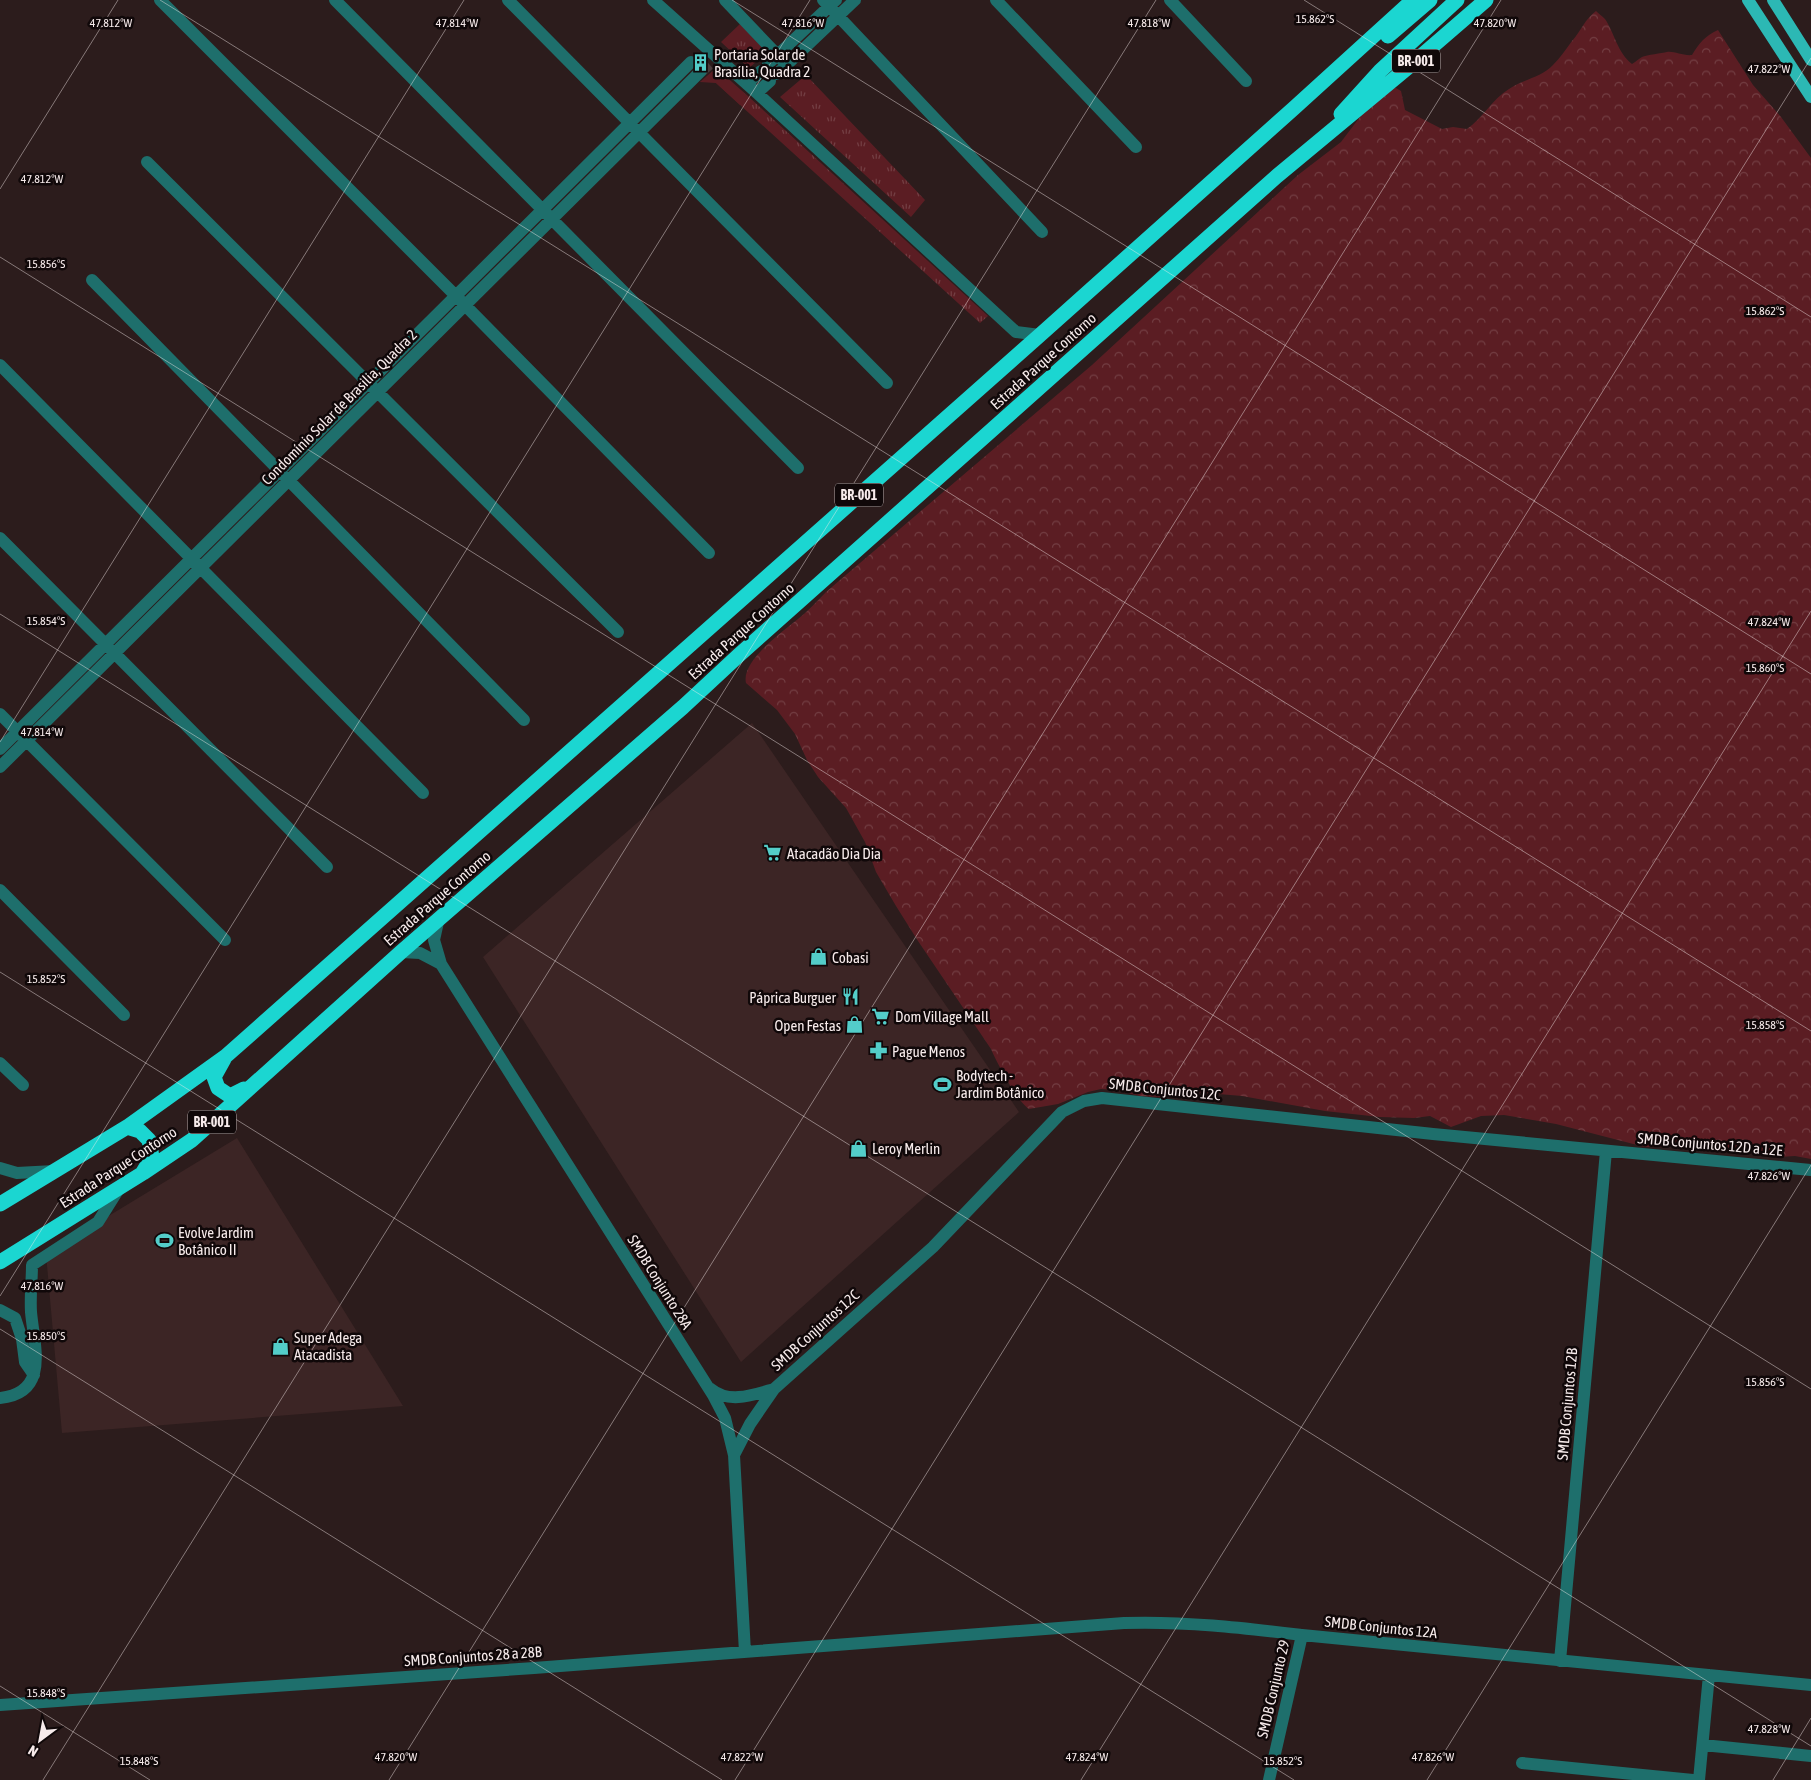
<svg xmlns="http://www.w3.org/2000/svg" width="1811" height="1780" font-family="'Asap Condensed',sans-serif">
<defs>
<pattern id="grass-tufts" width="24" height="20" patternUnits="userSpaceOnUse" patternTransform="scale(1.25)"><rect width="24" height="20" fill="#5b1d23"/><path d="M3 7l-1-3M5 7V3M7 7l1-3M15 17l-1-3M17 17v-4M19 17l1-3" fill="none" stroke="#733e43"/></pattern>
<pattern id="forest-crowns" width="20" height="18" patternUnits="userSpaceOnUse" patternTransform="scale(1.25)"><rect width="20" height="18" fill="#5b1d23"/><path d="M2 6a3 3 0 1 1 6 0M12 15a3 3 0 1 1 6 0" fill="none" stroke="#733e43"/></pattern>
</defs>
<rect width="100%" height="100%" fill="#2c1c1c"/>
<!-- built -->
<path fill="#3c2525" d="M 752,723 L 1019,1112 L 741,1362 L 483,957 Z
M 237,1138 L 403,1406 L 62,1433 L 46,1254 Z"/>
<!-- grass -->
<path fill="url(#grass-tufts)" d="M 740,24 L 767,52 L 749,68 L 721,42 Z
M 715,69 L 749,97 L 988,316 L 980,323 L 716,83 L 700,82 Z
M 806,75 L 925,200 L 911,217 L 780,97 Z"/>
<!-- forest -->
<path fill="url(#forest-crowns)" d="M 1596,11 C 1598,13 1602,16 1605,19 C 1615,34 1617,52 1632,64 C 1636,62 1638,59 1642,57 C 1647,55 1662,53 1667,52 C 1674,51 1683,56 1692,55 C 1699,43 1705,36 1718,30 L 1753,85 L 1781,117 L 1811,158 L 1811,1159 L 1795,1156 L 1779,1157 L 1750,1152 L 1719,1151 L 1684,1142 L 1677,1142 L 1665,1147 L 1645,1147 L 1556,1124 L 1504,1115 L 1481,1116 L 1451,1127 L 1430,1116 L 1414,1118 L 1380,1117 L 1325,1111 L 1242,1096 L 1195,1092 L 1173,1093 L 1159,1097 L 1140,1096 L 1116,1090 L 1101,1089 L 1088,1092 L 1058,1104 L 1029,1109 C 1017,1101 997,1063 991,1049 L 918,941 L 896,906 L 876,872 L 865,842 L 846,808 L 818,777 L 807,760 L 795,734 L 777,710 L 746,683 C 741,661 782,632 798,619 C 808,611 817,601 826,592 L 1092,365 L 1298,175 L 1341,142 L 1369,105 L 1391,85 L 1401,91 L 1405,110 L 1442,129 L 1453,127 L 1467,129 C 1483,118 1492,99 1509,89 C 1523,79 1541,78 1553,65 C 1560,58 1566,49 1572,41 C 1581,31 1585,19 1596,11 Z"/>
<!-- pitch -->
<path fill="#5b1d23" d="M 723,74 L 749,97 L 740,105 L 716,83 Z"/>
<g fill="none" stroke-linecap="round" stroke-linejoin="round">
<!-- minor-tunnel -->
<path stroke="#4a3b3b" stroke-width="12" stroke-dasharray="12 6" stroke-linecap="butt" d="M 701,71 L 709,64"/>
<!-- minor -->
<path stroke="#1e6f6c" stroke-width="12" d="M 160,0 L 456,296 L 709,553
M 335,0 L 798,468
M 508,0 L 887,383
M 653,0 L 757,93 L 1016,332 L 1040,335
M 725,0 L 783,61
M 823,0 L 1042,232
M 996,0 L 1136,147
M 1170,0 L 1246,81
M 768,64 L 836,0
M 777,74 L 855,0
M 747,84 L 761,71
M 757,93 L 770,81
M 147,162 L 618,632
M 92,280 L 524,720
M 0,365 L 423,793
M 0,538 L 327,867
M 0,714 L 225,940
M 0,749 L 691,62
M 0,767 L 701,71
M 0,890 L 124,1015
M 438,922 L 434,940 L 441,964 L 713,1395 L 725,1418 L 734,1455 L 745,1652
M 401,952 L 420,953 L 441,964
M 0,1063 L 23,1085
M 0,1168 L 17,1173 L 54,1171
M 0,1310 L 15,1318 L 22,1339 L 25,1362 L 34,1375
M 711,1389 C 729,1404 753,1395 774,1389
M 0,1398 C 50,1393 34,1346 31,1312 C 30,1296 32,1280 32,1265 L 98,1222 L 120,1187
M 734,1455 L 750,1424 L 774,1389 L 933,1247 L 1062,1112 L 1084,1101 L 1102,1098 L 1433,1134 L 1811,1170
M 1560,1661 L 1606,1151
M 0,1705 L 534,1668 L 1124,1623 C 1185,1621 1243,1628 1302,1635 L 1811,1685
M 1703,1745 L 1811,1756
M 1522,1763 L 1693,1780
M 1269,1780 L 1302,1635
M 1699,1780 L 1709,1675"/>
<!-- major -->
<path stroke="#2cb8b4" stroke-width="12" d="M 1748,0 L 1811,97
M 1773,0 L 1811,60"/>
<!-- highway -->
<path stroke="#1bd6d1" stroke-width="15" d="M 1388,36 L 1430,0
M 1341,114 L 1380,71 L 1457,0
M 224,1059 L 214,1077 L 218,1088 L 230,1096 L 244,1089
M 127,1127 L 140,1131 L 149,1140 L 152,1157 L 143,1172
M 0,1204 L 127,1127 L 226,1056 L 1040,335 L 1293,109 L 1413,0
M 0,1262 L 143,1173 L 192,1140 L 401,952 L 683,707 L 739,655 L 1277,176 L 1412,64 L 1486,0"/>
</g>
<!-- ticks -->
<path fill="none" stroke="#f7ebeb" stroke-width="1" stroke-opacity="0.45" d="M 160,0 L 1811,1031M 732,0 L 1811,674M 1304,0 L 1811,317M 0,189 L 118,0M 0,257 L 1811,1389M 0,614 L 1811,1746M 0,742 L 464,0M 0,972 L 1294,1780M 0,1296 L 810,0M 0,1329 L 722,1780M 0,1686 L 150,1780M 43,1780 L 1156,0M 389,1780 L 1501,0M 735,1780 L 1811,58M 1081,1780 L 1811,611M 1427,1780 L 1811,1165M 1773,1780 L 1811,1718"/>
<!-- icons -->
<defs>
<symbol id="building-bare" viewBox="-9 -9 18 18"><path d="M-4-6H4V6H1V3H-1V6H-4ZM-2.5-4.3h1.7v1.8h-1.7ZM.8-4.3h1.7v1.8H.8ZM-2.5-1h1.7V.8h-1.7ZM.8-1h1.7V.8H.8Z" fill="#53cdc9" stroke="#100809" stroke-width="2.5" paint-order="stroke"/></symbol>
<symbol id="supermarket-bare" viewBox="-9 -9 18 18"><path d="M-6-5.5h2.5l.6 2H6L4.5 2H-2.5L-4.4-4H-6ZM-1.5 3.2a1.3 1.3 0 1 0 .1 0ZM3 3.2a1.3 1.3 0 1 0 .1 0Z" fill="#53cdc9" stroke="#100809" stroke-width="2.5" paint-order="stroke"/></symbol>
<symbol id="shop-bare" viewBox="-9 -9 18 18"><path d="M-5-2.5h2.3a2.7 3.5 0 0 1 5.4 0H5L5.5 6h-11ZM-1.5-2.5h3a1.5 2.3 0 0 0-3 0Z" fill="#53cdc9" stroke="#100809" stroke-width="2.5" paint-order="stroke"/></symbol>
<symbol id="restaurant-bare" viewBox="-9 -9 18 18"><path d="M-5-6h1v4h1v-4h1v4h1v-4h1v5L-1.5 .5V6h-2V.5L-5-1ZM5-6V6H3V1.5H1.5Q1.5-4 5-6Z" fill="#53cdc9" stroke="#100809" stroke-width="2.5" paint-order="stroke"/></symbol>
<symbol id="pharmacy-bare" viewBox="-9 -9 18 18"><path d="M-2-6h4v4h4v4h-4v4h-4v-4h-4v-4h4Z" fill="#53cdc9" stroke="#100809" stroke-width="2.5" paint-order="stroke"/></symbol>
<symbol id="stadium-bare" viewBox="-9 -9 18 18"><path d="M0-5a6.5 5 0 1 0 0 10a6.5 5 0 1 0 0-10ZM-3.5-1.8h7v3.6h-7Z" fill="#53cdc9" stroke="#100809" stroke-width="2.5" paint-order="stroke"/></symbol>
</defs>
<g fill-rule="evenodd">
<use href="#building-bare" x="688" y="50" width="25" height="25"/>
<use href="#supermarket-bare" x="760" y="840" width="25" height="25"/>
<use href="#shop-bare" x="806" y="944" width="25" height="25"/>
<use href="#restaurant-bare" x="838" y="984" width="25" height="25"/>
<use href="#supermarket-bare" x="868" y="1004" width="25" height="25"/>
<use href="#shop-bare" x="842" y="1012" width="25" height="25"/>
<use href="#pharmacy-bare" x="866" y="1038" width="25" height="25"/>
<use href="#stadium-bare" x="930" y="1072" width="25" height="25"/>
<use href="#shop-bare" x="846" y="1136" width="25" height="25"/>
<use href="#stadium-bare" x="152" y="1228" width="25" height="25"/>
<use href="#shop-bare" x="268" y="1334" width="25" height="25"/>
</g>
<g text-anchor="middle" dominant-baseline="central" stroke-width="5" stroke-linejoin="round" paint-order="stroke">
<!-- shield labels -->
<g fill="#100809" stroke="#b2a7a7" stroke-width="1">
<rect x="1392" y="49.5" width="48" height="23" rx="4"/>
<rect x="835" y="483.5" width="48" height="23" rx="4"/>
<rect x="188" y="1110.5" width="48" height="23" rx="4"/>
</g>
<g font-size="14" font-weight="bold" fill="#f7ebeb">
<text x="1416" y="61">BR-001</text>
<text x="859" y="495">BR-001</text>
<text x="212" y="1122">BR-001</text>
</g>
<!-- poi labels -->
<g font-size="15" fill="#f7ebeb" stroke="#100809" text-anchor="start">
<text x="714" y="54">Portaria Solar de<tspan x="714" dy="17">Brasília, Quadra 2</tspan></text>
<text x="787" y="853">Atacadão Dia Dia</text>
<text x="832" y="957">Cobasi</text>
<text x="836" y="997" text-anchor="end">Páprica Burguer</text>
<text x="895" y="1016">Dom Village Mall</text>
<text x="841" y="1025" text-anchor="end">Open Festas</text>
<text x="892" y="1051">Pague Menos</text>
<text x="956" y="1075">Bodytech -<tspan x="956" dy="17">Jardim Botânico</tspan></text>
<text x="872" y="1148">Leroy Merlin</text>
<text x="178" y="1232">Evolve Jardim<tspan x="178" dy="17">Botânico II</tspan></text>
<text x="294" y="1337">Super Adega<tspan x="294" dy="17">Atacadista</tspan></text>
</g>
<!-- street labels -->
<g font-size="15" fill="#f7ebeb" stroke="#100809">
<text transform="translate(1043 361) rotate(-42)">Estrada Parque Contorno</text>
<text transform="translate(339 407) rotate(-45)">Condomínio Solar de Brasilia, Quadra 2</text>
<text transform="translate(741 631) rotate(-42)">Estrada Parque Contorno</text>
<text transform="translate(437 898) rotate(-41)">Estrada Parque Contorno</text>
<text transform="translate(1165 1089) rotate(6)">SMDB Conjuntos 12C</text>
<text transform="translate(1710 1144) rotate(5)">SMDB Conjuntos 12D a 12E</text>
<text transform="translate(118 1167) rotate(-33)">Estrada Parque Contorno</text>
<text transform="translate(660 1282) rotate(58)">SMDB Conjunto 28A</text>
<text transform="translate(815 1330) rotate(-42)">SMDB Conjuntos 12C</text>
<text transform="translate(1567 1404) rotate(-85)">SMDB Conjuntos 12B</text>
<text transform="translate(1381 1627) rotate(6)">SMDB Conjuntos 12A</text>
<text transform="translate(473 1656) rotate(-4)">SMDB Conjuntos 28 a 28B</text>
<text transform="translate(1273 1689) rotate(-77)">SMDB Conjunto 29</text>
</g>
</g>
<g font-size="12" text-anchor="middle" fill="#f7ebeb" stroke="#100809" stroke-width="5" stroke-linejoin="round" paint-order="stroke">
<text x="1315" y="23">15.862°S</text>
<text x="111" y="27">47.812°W</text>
<text x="457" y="27">47.814°W</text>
<text x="803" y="27">47.816°W</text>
<text x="1149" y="27">47.818°W</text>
<text x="1495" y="27">47.820°W</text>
<text x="1769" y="73">47.822°W</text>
<text x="42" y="183">47.812°W</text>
<text x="46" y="268">15.856°S</text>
<text x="1765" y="315">15.862°S</text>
<text x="46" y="625">15.854°S</text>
<text x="1769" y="626">47.824°W</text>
<text x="1765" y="672">15.860°S</text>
<text x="42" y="736">47.814°W</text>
<text x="46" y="983">15.852°S</text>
<text x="1765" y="1029">15.858°S</text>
<text x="1769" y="1180">47.826°W</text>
<text x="42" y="1290">47.816°W</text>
<text x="46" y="1340">15.850°S</text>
<text x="1765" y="1386">15.856°S</text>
<text x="46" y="1697">15.848°S</text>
<text x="1769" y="1733">47.828°W</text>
<text x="396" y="1761">47.820°W</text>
<text x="742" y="1761">47.822°W</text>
<text x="1087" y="1761">47.824°W</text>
<text x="1433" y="1761">47.826°W</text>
<text x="139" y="1765">15.848°S</text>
<text x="1283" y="1765">15.852°S</text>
</g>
<!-- north arrow -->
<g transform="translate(40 1740) rotate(212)" stroke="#100809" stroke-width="4" paint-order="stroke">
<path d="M0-4L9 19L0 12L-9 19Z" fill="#f7ebeb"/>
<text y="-8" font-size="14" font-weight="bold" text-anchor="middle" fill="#f7ebeb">N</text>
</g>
</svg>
